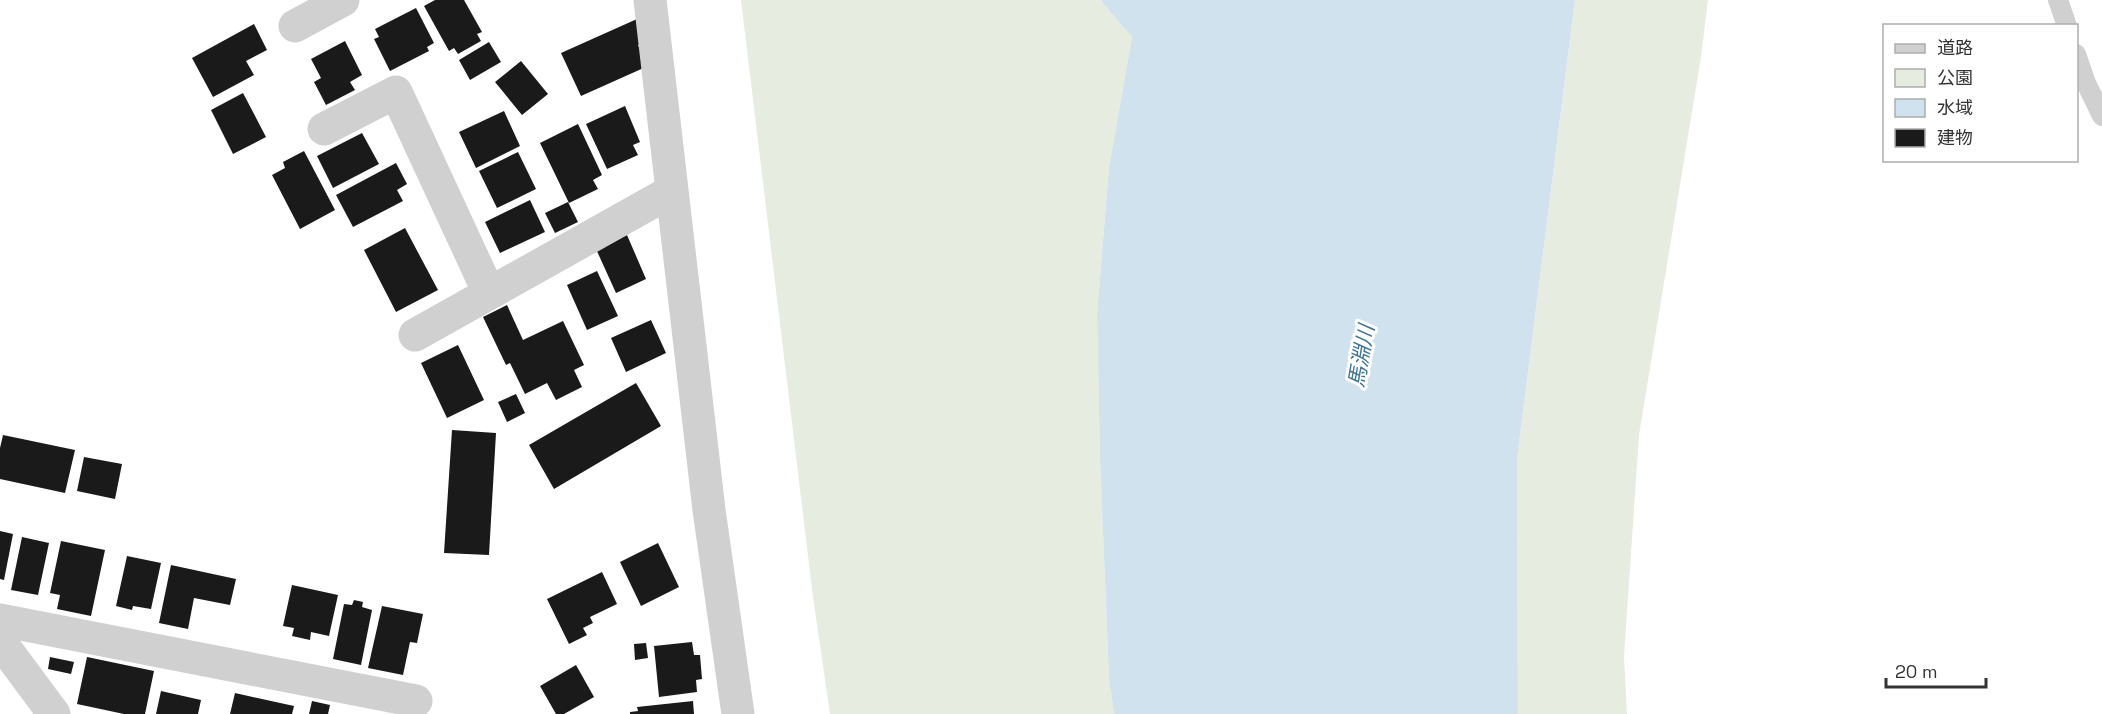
<svg xmlns="http://www.w3.org/2000/svg" width="2102" height="714" font-family="'Space Grotesk','Noto Sans JP',sans-serif">
<rect width="100%" height="100%" fill="#fff"/>
<!-- green -->
<path fill="#e6ecdf" d="M 741,0 L 1102,0 L 1102,2 L 1132,37 L 1109,167 L 1097,314 L 1100,459 L 1109,679 L 1114,714 L 830,714 L 813,597 Z
M 1575,0 L 1708,0 L 1701,57 L 1639,435 L 1624,657 L 1627,714 L 1518,714 L 1517,459 Z"/>
<!-- water -->
<path fill="#cfe2ee" d="M 1102,0 L 1575,0 L 1517,459 L 1518,714 L 1114,714 L 1109,679 L 1100,459 L 1097,314 L 1109,167 L 1132,37 L 1102,2 Z"/>
<!-- building -->
<path fill="#1a1a1a" d="M 435,0 L 464,0 L 482,32 L 477,34 L 481,41 L 458,54 L 454,48 L 449,51 L 424,6 Z
M 416,8 L 434,43 L 427,47 L 429,51 L 390,71 L 374,39 L 379,37 L 375,29 Z
M 637,19 L 647,41 L 638,45 L 648,66 L 581,96 L 561,53 Z
M 254,24 L 267,50 L 246,61 L 254,75 L 213,97 L 192,58 Z
M 345,41 L 362,75 L 350,82 L 355,90 L 326,105 L 314,82 L 321,78 L 311,59 Z
M 489,42 L 501,62 L 470,80 L 459,60 Z
M 521,61 L 548,94 L 522,115 L 495,82 Z
M 243,93 L 266,137 L 233,154 L 211,110 Z
M 625,106 L 640,142 L 633,145 L 638,155 L 607,169 L 586,124 Z
M 504,111 L 520,146 L 476,168 L 459,132 Z
M 578,124 L 602,175 L 593,180 L 598,189 L 569,203 L 540,143 Z
M 362,133 L 379,164 L 333,188 L 317,156 Z
M 304,151 L 335,210 L 300,229 L 272,175 L 285,168 L 283,162 Z
M 518,152 L 536,189 L 497,208 L 479,171 Z
M 396,163 L 407,184 L 397,190 L 403,201 L 353,227 L 336,195 Z
M 530,200 L 545,232 L 500,253 L 485,222 Z
M 568,202 L 578,222 L 555,233 L 545,213 Z
M 405,228 L 438,290 L 396,312 L 364,250 Z
M 627,235 L 646,279 L 616,293 L 596,249 Z
M 597,271 L 618,316 L 587,330 L 567,285 Z
M 507,305 L 523,340 L 563,321 L 584,365 L 574,370 L 582,387 L 556,400 L 547,383 L 525,394 L 510,363 L 506,365 L 483,317 Z
M 651,320 L 666,353 L 626,372 L 611,338 Z
M 458,345 L 484,400 L 447,418 L 421,363 Z
M 636,383 L 661,426 L 554,489 L 529,445 Z
M 516,394 L 525,413 L 507,422 L 498,402 Z
M 452,430 L 496,433 L 489,555 L 444,553 Z
M 3,435 L 75,450 L 65,493 L 0,479 L 0,448 Z
M 84,457 L 122,464 L 115,499 L 77,491 Z
M 0,531 L 13,534 L 4,580 L 0,579 Z
M 22,537 L 49,543 L 38,595 L 11,590 Z
M 61,541 L 105,550 L 91,616 L 57,609 L 60,595 L 50,593 Z
M 658,543 L 679,587 L 641,606 L 620,562 Z
M 127,556 L 161,563 L 151,609 L 133,606 L 132,610 L 116,606 Z
M 171,565 L 236,579 L 230,605 L 194,598 L 188,629 L 159,623 Z
M 602,572 L 617,604 L 590,617 L 593,623 L 583,628 L 587,635 L 569,644 L 547,599 Z
M 292,585 L 338,595 L 329,636 L 311,632 L 310,640 L 292,636 L 294,628 L 283,626 Z
M 354,600 L 363,602 L 362,607 L 372,610 L 361,665 L 333,659 L 344,604 L 352,605 Z
M 382,606 L 423,614 L 417,643 L 410,642 L 403,675 L 368,668 Z
M 692,642 L 694,655 L 700,655 L 702,679 L 696,680 L 697,692 L 659,697 L 654,646 Z
M 646,643 L 648,658 L 635,660 L 634,644 Z
M 50,657 L 74,662 L 71,674 L 48,669 Z
M 87,657 L 154,671 L 145,714 L 124,714 L 77,704 Z
M 576,665 L 594,697 L 564,714 L 556,714 L 540,686 Z
M 161,691 L 201,700 L 198,714 L 156,714 Z
M 235,693 L 294,706 L 292,714 L 230,714 Z
M 312,701 L 330,705 L 328,714 L 309,714 Z
M 693,701 L 694,714 L 630,714 L 630,712 L 638,711 L 637,707 Z"/>
<g fill="none" stroke-linecap="round" stroke-linejoin="round">
<!-- service -->
<path stroke="#d0d0d0" stroke-width="20" d="M 2058,0 L 2067,26
M 2076,54 L 2086,83 L 2102,116"/>
<!-- minor -->
<path stroke="#d0d0d0" stroke-width="33" d="M 650,0 L 709,510 L 738,714
M 295,26 L 343,0
M 324,129 L 396,92 L 489,293
M 415,335 L 672,191
M 0,620 L 416,701
M 0,641 L 54,714"/>
</g>
<g text-anchor="middle" dominant-baseline="central" stroke-width="6" stroke-linejoin="round" paint-order="stroke">
<!-- water labels -->
<g font-size="21" font-style="italic" fill="#3f7597" stroke="#fff">
<text transform="translate(1361 356) rotate(-80)">馬淵川</text>
</g>
</g>
<!-- legend -->
<rect x="1883" y="24" width="195" height="138" fill="#ffffff" stroke="#adadad" stroke-width="1.5"/>
<rect x="1895" y="44" width="30" height="9" fill="#d0d0d0" stroke="#adadad" stroke-width="1.5"/>
<text x="1937" y="54" font-size="18" fill="#333333">道路</text>
<rect x="1895" y="69" width="30" height="18" fill="#e6ecdf" stroke="#adadad" stroke-width="1.5"/>
<text x="1937" y="84" font-size="18" fill="#333333">公園</text>
<rect x="1895" y="99" width="30" height="18" fill="#cfe2ee" stroke="#adadad" stroke-width="1.5"/>
<text x="1937" y="114" font-size="18" fill="#333333">水域</text>
<rect x="1895" y="129" width="30" height="18" fill="#1a1a1a" stroke="#adadad" stroke-width="1.5"/>
<text x="1937" y="144" font-size="18" fill="#333333">建物</text>
<!-- scale -->
<path d="M1886 678v9h100v-9" fill="none" stroke="#333333" stroke-width="3"/>
<text x="1895" y="678" font-size="18" fill="#333333" stroke="#ffffff" stroke-width="4.5" paint-order="stroke">20 m</text>
</svg>
